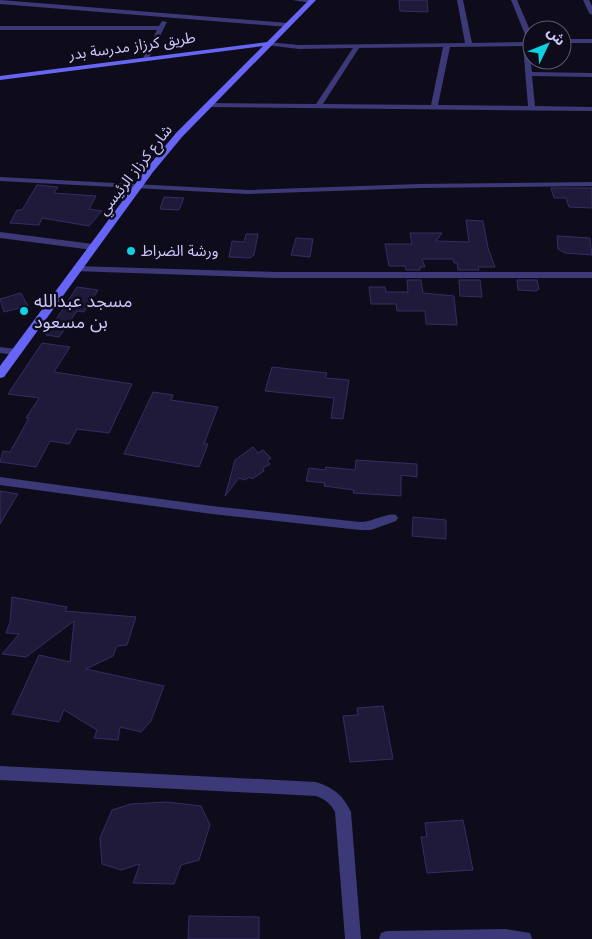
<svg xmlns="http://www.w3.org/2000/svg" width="592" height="939" font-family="'Varela Round','Noto Sans Arabic',sans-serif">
<rect width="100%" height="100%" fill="#0e0c1a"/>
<!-- building -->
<path fill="#1f193a" stroke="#362c65" d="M 399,0 L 427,0 L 428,12 L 400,11 Z
M 37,185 L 58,187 L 54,193 L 96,196 L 89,209 L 102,211 L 89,226 L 42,218 L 39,225 L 10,223 L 17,210 L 22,210 Z
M 551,188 L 592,188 L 592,208 L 569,207 L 566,198 L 554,198 Z
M 164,197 L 184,198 L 179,210 L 160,209 Z
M 466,220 L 483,221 L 488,248 L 495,267 L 478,267 L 479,270 L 458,270 L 457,263 L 454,263 L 453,259 L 422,259 L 425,267 L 420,267 L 420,270 L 406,270 L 405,266 L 389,266 L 385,244 L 412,244 L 410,233 L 442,233 L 436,241 L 469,242 Z
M 246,234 L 258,234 L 254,255 L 250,258 L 229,257 L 232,241 L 244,242 Z
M 557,236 L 590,238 L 592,255 L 565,253 L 558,249 Z
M 296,238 L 313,239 L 310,257 L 291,255 Z
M 407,280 L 421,280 L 423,293 L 454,296 L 457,325 L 426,324 L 425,311 L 397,311 L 396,304 L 371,304 L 369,287 L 385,287 L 386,292 L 408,292 Z
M 459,280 L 480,280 L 482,297 L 460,296 Z
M 517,280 L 537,280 L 539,289 L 536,291 L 518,290 Z
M 77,287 L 98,290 L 84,312 L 77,311 L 59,337 L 46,335 Z
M 21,293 L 28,306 L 4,312 L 0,299 Z
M 42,343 L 70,347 L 54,372 L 132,384 L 109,433 L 77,429 L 69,444 L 50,441 L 36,467 L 0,462 L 3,451 L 10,452 L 29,418 L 26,418 L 39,398 L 8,394 Z
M 272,367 L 327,373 L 325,378 L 349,380 L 343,419 L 331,418 L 334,398 L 265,391 Z
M 153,392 L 173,395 L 171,400 L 218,407 L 204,444 L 208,444 L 199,467 L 124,454 Z
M 253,447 L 258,453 L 263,450 L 271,458 L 267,461 L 270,464 L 263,468 L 264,471 L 252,479 L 250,477 L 245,480 L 239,478 L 225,496 L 235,460 Z
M 356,460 L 417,464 L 417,477 L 401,475 L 401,496 L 353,493 L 354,490 L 324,486 L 325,483 L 306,481 L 309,468 L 325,470 L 326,467 L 355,470 Z
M 0,491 L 18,494 L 0,524 Z
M 413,517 L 446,520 L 446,539 L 412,536 Z
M 12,597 L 67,607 L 65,611 L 136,617 L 127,645 L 117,646 L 113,656 L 86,669 L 164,686 L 151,721 L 141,732 L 120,727 L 118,740 L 94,738 L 97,730 L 64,710 L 59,722 L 12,714 L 39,655 L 70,662 L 74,621 L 26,657 L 2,654 L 19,634 L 6,633 L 10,622 Z
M 383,706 L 393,759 L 350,762 L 343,716 L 358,715 L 357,708 Z
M 167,802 L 201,806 L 210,825 L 199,860 L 181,865 L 174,884 L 133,883 L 140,864 L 121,870 L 102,864 L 100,838 L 112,810 L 131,804 Z
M 463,820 L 473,870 L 427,873 L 421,837 L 427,837 L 425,823 Z
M 189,916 L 259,917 L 259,939 L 188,939 Z"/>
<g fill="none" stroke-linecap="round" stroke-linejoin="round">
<!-- street -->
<path fill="#3b3977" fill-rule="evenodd" d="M 0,0 L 288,23 L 291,25 L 288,27 L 0,4 Z
M 292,0 L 314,0 L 315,1 L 312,3 Z
M 457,0 L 463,0 L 472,43 L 528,42 L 511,0 L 517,0 L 532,35 L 532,46 L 529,46 L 532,72 L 592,73 L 592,77 L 532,76 L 535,106 L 592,107 L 592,111 L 208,107 L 204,105 L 208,103 L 316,104 L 353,48 L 299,49 L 266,45 L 265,44 L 268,42 L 299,45 L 465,43 ZM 523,46 L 528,106 L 438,105 L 450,47 ZM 443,47 L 431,105 L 323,104 L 359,48 Z
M 583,0 L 589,0 L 592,6 L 592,15 L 589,13 Z
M 162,21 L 167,22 L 149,58 L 146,60 L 143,58 L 157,30 L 0,30 L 0,26 L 159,26 Z
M 562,39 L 592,39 L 592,43 L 562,43 Z
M 0,177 L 248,190 L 419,184 L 592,182 L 592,186 L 419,188 L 248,194 L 0,181 Z
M 0,232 L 93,244 L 97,247 L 93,250 L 0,238 Z
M 76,266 L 276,272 L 592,272 L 592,278 L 276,278 L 73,271 L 73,267 Z
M 0,347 L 16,349 L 21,352 L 16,355 L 0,353 Z
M 0,477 L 212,506 L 360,522 C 372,522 388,512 396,515 L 398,518 L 396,521 L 371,530 L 360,530 L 212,514 L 0,485 Z
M 0,766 L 316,782 C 334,788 343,795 351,812 L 361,939 L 345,939 L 335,812 C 331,804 325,799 316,796 L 0,780 Z
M 505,929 L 530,933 L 532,939 L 379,939 L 381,933 L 387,931 Z"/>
<!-- secondary -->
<path fill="#6665f6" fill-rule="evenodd" d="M 309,0 L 316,0 L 182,137 L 153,172 L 4,377 L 0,378 L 0,366 L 147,168 L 176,133 L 263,46 L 0,80 L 0,76 L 267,42 Z"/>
</g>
<!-- markers -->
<g fill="#0ed1e2" stroke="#0e0c1a" stroke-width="2">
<circle cx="131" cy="251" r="5"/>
<circle cx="24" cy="311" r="5"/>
</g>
<g text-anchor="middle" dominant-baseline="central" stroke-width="5" stroke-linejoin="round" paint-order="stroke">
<!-- far-street labels -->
<g font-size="15" fill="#cdc8fc" stroke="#0e0c1a">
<text transform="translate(132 46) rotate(-8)">طريق كرزاز مدرسة بدر</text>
<text transform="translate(135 170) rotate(-52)">شارع كرزاز الرئيسي</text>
</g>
<!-- far-poi labels -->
<g font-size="15" fill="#cdc8fc" stroke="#0e0c1a" text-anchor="start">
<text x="141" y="251">ورشة الضراط</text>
</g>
<!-- poi labels -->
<g font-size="18" fill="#cdc8fc" stroke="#0e0c1a" text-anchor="start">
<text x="34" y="301">مسجد عبدالله<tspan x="34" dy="21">بن مسعود</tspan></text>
</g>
</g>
<!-- north arrow -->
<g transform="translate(547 45) rotate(47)"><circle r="24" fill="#0e0c1a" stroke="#5a5774"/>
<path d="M0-4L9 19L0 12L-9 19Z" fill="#0ed1e2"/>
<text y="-8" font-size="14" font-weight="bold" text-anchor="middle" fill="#cdc8fc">ش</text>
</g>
</svg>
